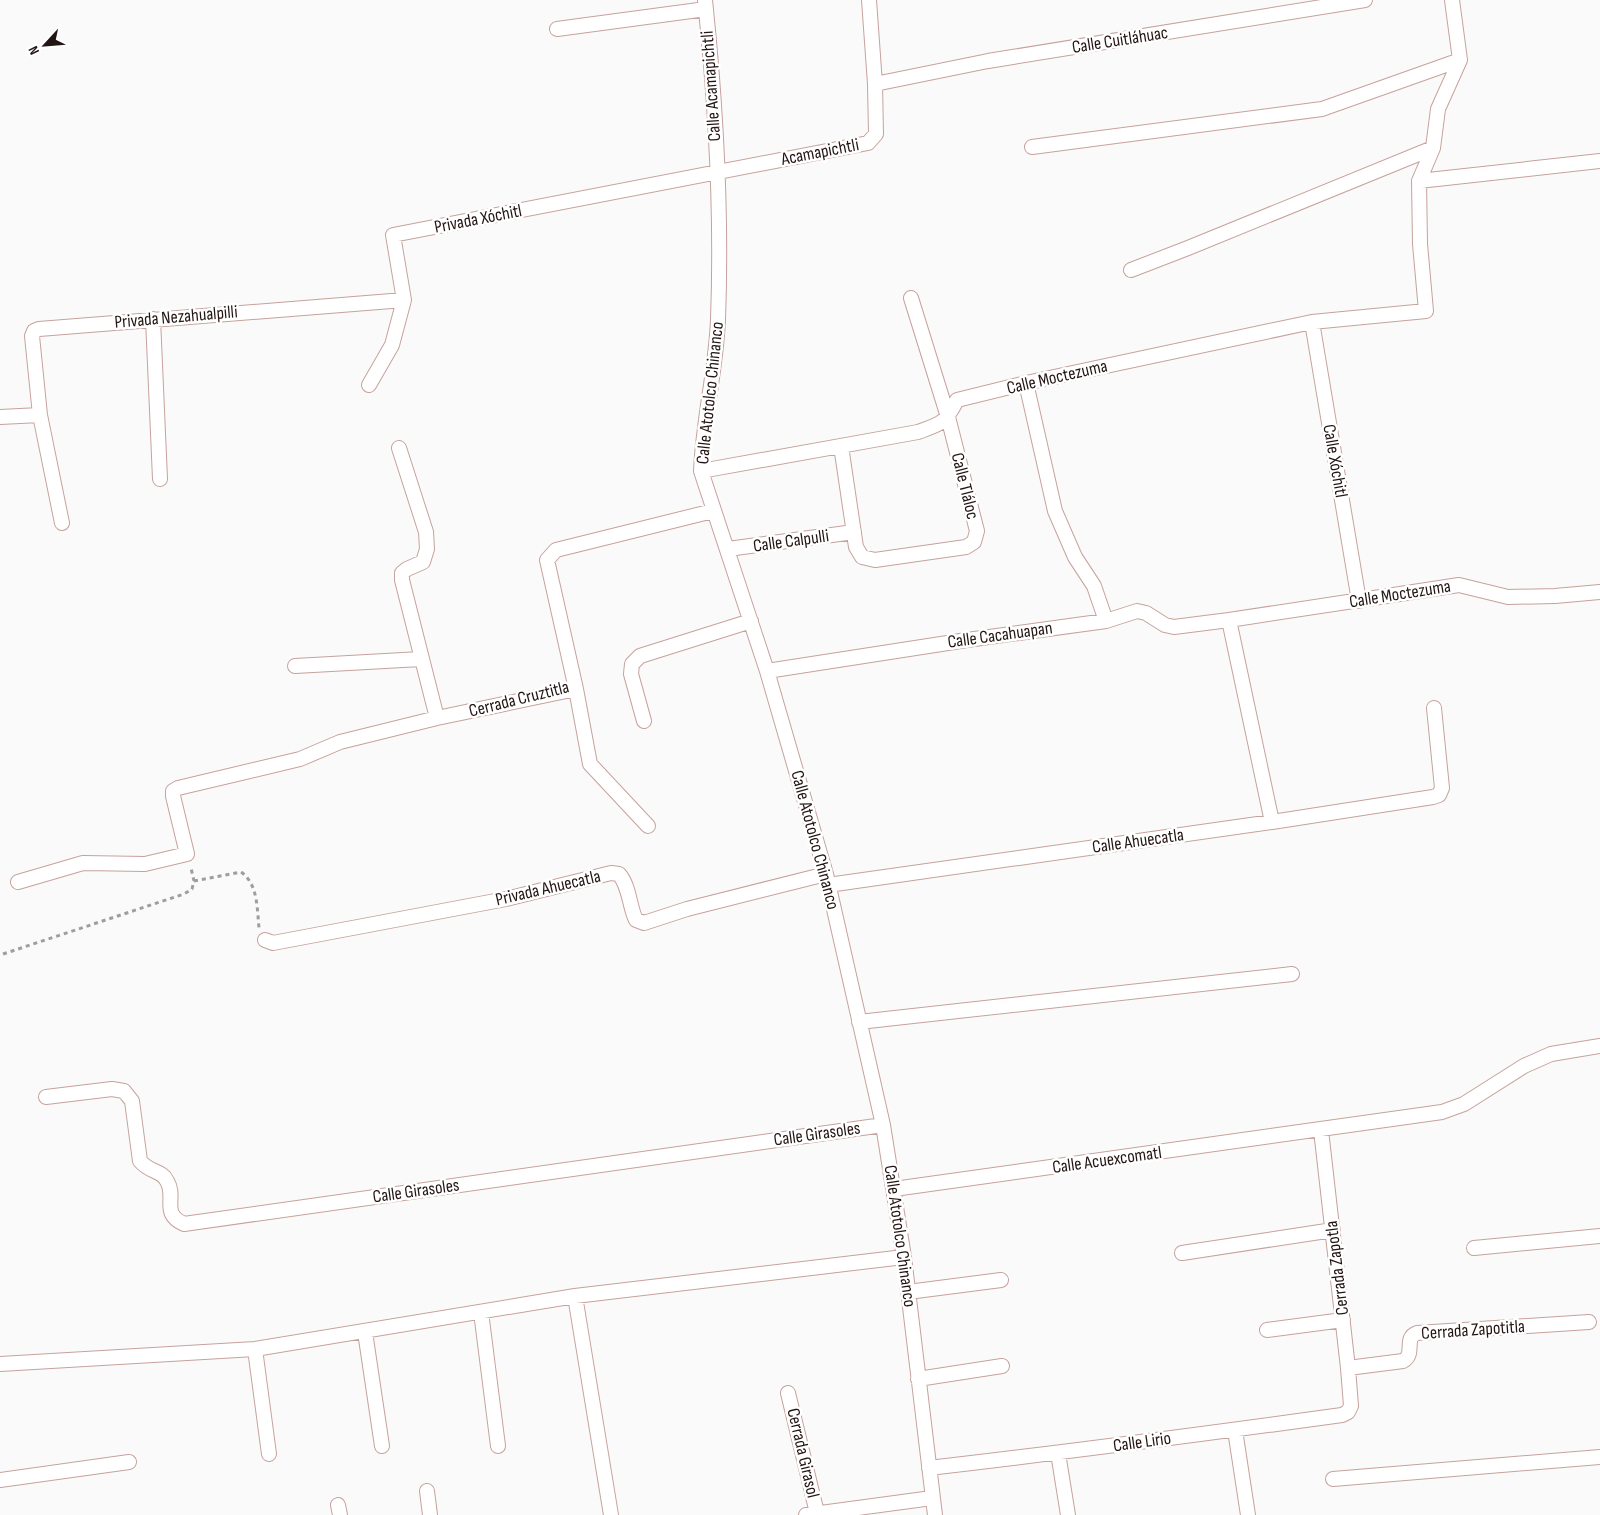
<svg xmlns="http://www.w3.org/2000/svg" width="1600" height="1515" font-family="'Sofia Sans Condensed',sans-serif">
<rect width="100%" height="100%" fill="#fafafa"/>
<g fill="none" stroke-linecap="round" stroke-linejoin="round">
<defs>
<path id="minor" d="M 705,0 C 716,106 722,213 718,320 C 716,370 703,420 701,471 L 767,671 L 826,874 L 883,1125 L 904,1257 L 935,1515
M 557,29 L 706,9
M 875,84 L 988,61 L 1365,0
M 1032,147 L 1322,109 L 1460,60
M 1419,181 L 1600,161
M 1131,270 L 1188,248 L 1433,148
M 153,319 L 160,479
M 1312,322 L 1359,601
M 1026,383 L 1055,511 L 1075,557 L 1094,586 L 1106,621
M 369,385 L 392,345 L 404,300 L 393,235 L 868,143 L 876,134 L 875,84 L 869,0
M 0,417 L 40,415
M 841,446 L 856,547 L 862,557 L 875,560 L 966,547 L 974,542 L 977,531 L 948,417 L 911,298
M 399,448 L 426,532 L 427,549 L 423,562 L 407,569 L 402,573 L 402,580 L 437,718
M 701,471 L 918,432 C 943,423 945,423 957,400 L 1026,383 L 1312,322 L 1426,311 L 1420,244 L 1419,181 L 1433,148 L 1438,109 L 1460,60 L 1452,0
M 62,523 L 40,415 L 32,336 L 34,331 L 39,329 L 404,300
M 728,549 L 854,532
M 1229,620 L 1272,822
M 295,666 L 421,659
M 767,671 L 967,640 L 1106,621 L 1137,611 L 1146,613 L 1165,625 L 1174,627 L 1229,620 L 1459,585 L 1508,597 L 1555,596 L 1600,592
M 644,721 L 631,674 L 632,664 L 640,656 L 751,621
M 648,826 L 590,764 L 576,689 L 547,560 L 556,550 L 713,511
M 18,882 L 83,863 L 145,864 L 187,854 L 173,796 L 173,791 L 178,788 L 300,759 L 340,742 L 437,718 L 576,689
M 828,885 L 1272,822 L 1433,797 L 1439,795 L 1442,788 L 1434,708
M 265,940 L 273,943 L 506,899 L 611,873 L 619,874 C 630,887 629,906 636,920 L 644,923 L 687,909 L 826,874
M 859,1022 L 1292,974
M 46,1097 L 112,1089 L 124,1091 L 132,1101 L 140,1161 C 150,1173 162,1170 167,1181 C 177,1198 160,1213 184,1224 L 883,1125
M 894,1189 L 1442,1112 L 1464,1104 L 1524,1066 L 1551,1054 L 1600,1046
M 1474,1248 L 1600,1236
M 1182,1253 L 1333,1230
M 908,1292 L 1001,1280
M 575,1296 L 611,1515
M 481,1312 L 498,1446
M 1267,1330 L 1343,1320
M 365,1332 L 382,1446
M 255,1349 L 269,1454
M 0,1364 L 255,1349 L 575,1296 L 904,1257
M 1348,1368 L 1403,1361 C 1416,1354 1403,1338 1417,1333 L 1589,1322
M 918,1379 L 1002,1366
M 788,1393 L 817,1513
M 1235,1430 L 1248,1515
M 1058,1453 L 1068,1515
M 929,1468 C 1067,1452 1204,1434 1342,1415 L 1348,1412 L 1351,1406 L 1348,1368 L 1321,1130
M 1333,1479 L 1600,1457
M 0,1480 L 129,1462
M 427,1491 L 430,1515
M 338,1505 L 340,1515
M 806,1515 L 932,1498"/>
</defs>
<!-- minor casing -->
<use href="#minor" stroke="#c6a29c" stroke-width="16"/>
<!-- path -->
<path stroke="#a29d9c" stroke-width="3" stroke-dasharray="4 4" stroke-linecap="butt" d="M 194,881 L 241,872 C 258,884 257,908 259,928
M 3,954 L 184,894 L 192,889 L 194,881 L 191,868"/>
<!-- minor -->
<use href="#minor" stroke="#fff" stroke-width="14"/>
</g>
<g text-anchor="middle" dominant-baseline="central" stroke-width="5" stroke-linejoin="round" paint-order="stroke">
<!-- street labels -->
<g font-size="18" fill="#221513" stroke="#fff">
<text transform="translate(1120 40) rotate(-9)">Calle Cuitláhuac</text>
<text transform="translate(711 86) rotate(-94)">Calle Acamapichtli</text>
<text transform="translate(820 152) rotate(-11)">Acamapichtli</text>
<text transform="translate(478 219) rotate(-11)">Privada Xóchitl</text>
<text transform="translate(176 317) rotate(-5)">Privada Nezahualpilli</text>
<text transform="translate(1057 377) rotate(-13)">Calle Moctezuma</text>
<text transform="translate(710 393) rotate(-84)">Calle Atotolco Chinanco</text>
<text transform="translate(1335 461) rotate(80)">Calle Xóchitl</text>
<text transform="translate(965 486) rotate(76)">Calle Tláloc</text>
<text transform="translate(791 541) rotate(-8)">Calle Calpulli</text>
<text transform="translate(1400 594) rotate(-9)">Calle Moctezuma</text>
<text transform="translate(1000 635) rotate(-8)">Calle Cacahuapan</text>
<text transform="translate(519 699) rotate(-14)">Cerrada Cruztitla</text>
<text transform="translate(815 840) rotate(75)">Calle Atotolco Chinanco</text>
<text transform="translate(1138 841) rotate(-8)">Calle Ahuecatla</text>
<text transform="translate(548 888) rotate(-13)">Privada Ahuecatla</text>
<text transform="translate(817 1134) rotate(-8)">Calle Girasoles</text>
<text transform="translate(1107 1160) rotate(-8)">Calle Acuexcomatl</text>
<text transform="translate(416 1191) rotate(-8)">Calle Girasoles</text>
<text transform="translate(900 1236) rotate(82)">Calle Atotolco Chinanco</text>
<text transform="translate(1337 1268) rotate(-97)">Cerrada Zapotla</text>
<text transform="translate(1473 1330) rotate(-4)">Cerrada Zapotitla</text>
<text transform="translate(1142 1442) rotate(-8)">Calle Lirio</text>
<text transform="translate(803 1453) rotate(77)">Cerrada Girasol</text>
</g>
</g>
<!-- north arrow -->
<g transform="translate(45 45) rotate(244)" stroke="#ffffff" stroke-width="4" paint-order="stroke">
<path d="M0-4L9 19L0 12L-9 19Z" fill="#221513"/>
<text y="-8" font-size="14" font-weight="bold" text-anchor="middle" fill="#221513">N</text>
</g>
</svg>
